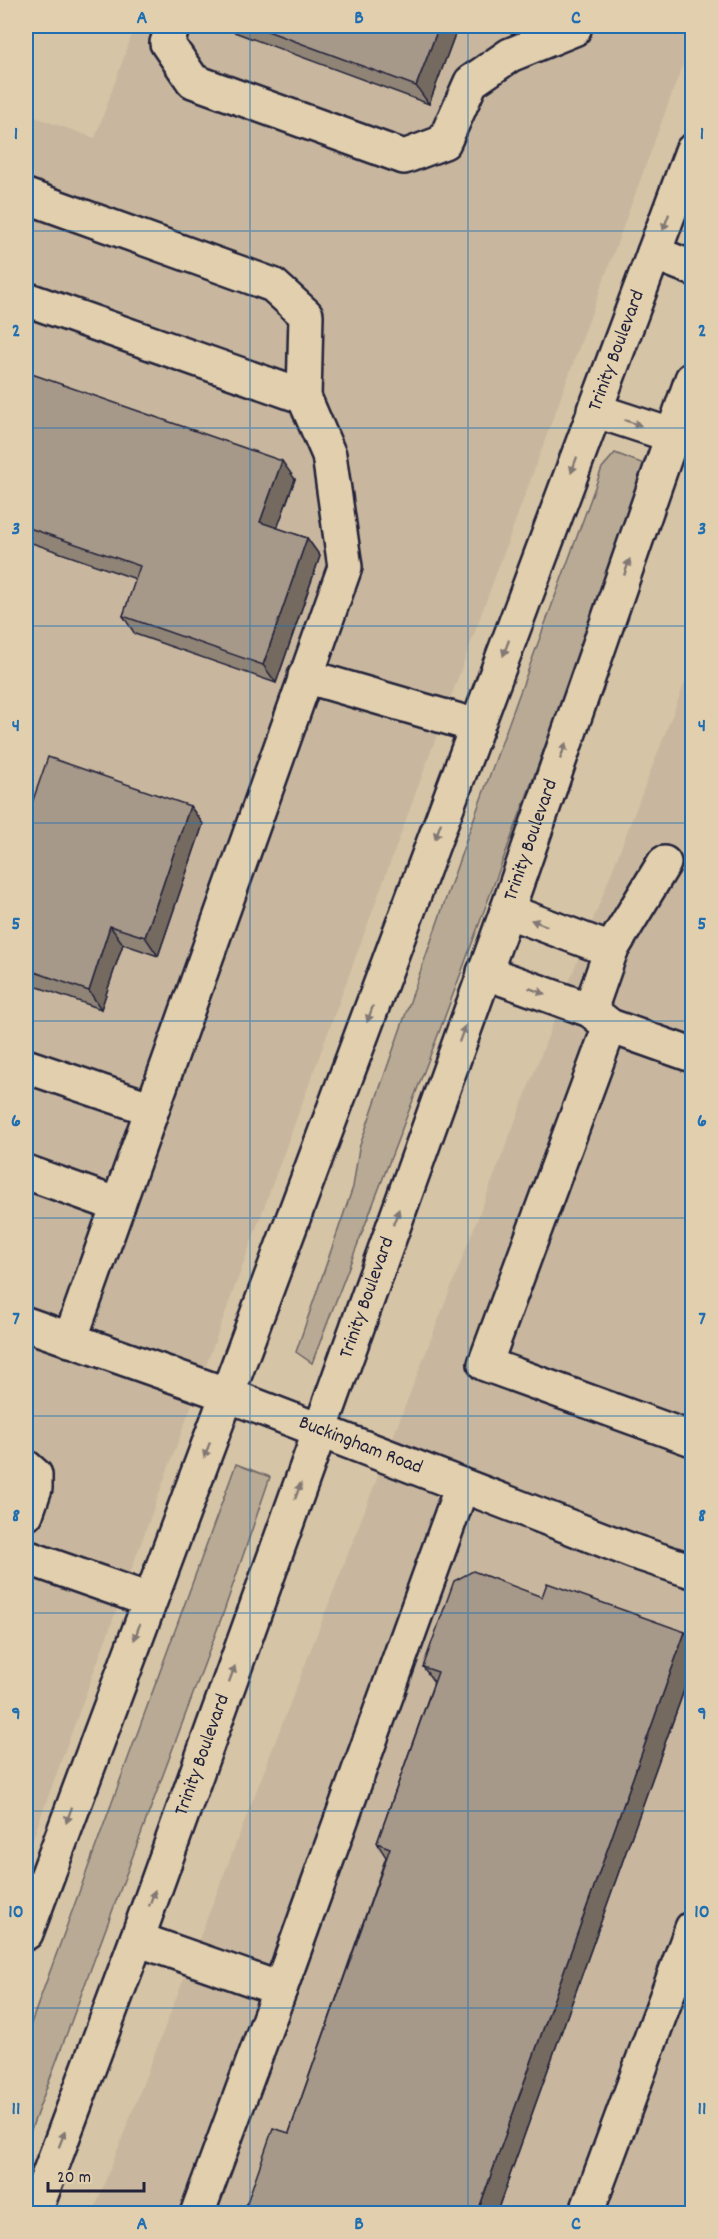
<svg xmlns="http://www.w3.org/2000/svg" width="718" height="2239" font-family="Dekko,sans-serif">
<rect width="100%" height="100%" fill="#d6c4a6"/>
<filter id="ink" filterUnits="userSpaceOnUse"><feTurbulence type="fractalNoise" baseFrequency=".0167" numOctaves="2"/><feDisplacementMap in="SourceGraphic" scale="12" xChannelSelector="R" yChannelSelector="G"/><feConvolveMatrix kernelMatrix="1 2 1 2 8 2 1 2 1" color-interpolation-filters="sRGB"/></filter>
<g filter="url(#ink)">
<!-- built -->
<path fill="#c8b79e" d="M 135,26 L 692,26 L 692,39 L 26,1857 L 26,114 L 95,138 Z
M 692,664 L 692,2213 L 93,2213 Z"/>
<!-- green -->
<path fill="#b8aa94" stroke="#6d6668" stroke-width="1.5" d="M 615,453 L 649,466 L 438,1035 L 312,1363 L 296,1352 L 353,1187 L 359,1148 L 469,832 L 602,468 Z
M 236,1464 L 270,1477 L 224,1611 L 26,2143 L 26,2037 Z"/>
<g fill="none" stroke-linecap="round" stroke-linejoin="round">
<defs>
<g id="minor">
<path d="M 173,26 L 167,43 L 193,81 L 404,157 L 444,142 L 471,82 L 510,55 L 574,29 L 575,26"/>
<path d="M 26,196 L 273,285 L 306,315 L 304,397 L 329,455 L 345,567 L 70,1340"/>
<path d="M 654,253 L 692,268"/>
<path d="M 26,299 L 304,397"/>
<path d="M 594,410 L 692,442"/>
<path d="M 305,676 L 477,726"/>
<path d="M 507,911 L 611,950"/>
<path d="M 484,972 L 590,1010 L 610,1026 L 692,1055"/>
<path d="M 590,1010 L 611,950 L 664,863"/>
<path d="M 610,1026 L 485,1364 L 692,1439"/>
<path d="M 26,1066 L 152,1109"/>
<path d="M 26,1172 L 118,1205"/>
<path id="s1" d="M 26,1324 L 228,1395 L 635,1552 L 692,1571"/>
<path d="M 26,1467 L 35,1475 L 35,1488 L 26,1514"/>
<path d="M 26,1557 L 149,1600"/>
<path d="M 137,1939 L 280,1989 L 197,2214"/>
<path d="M 280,1989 L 462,1486"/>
<path d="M 586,2214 L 692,1928"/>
</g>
<g id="major">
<path id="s2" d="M 26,1933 L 692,151"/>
<path id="s3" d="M 34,2214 L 137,1939 L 507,911 L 692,379"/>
</g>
</defs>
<!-- minor casing -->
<use href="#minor" stroke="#22223b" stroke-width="38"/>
<!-- major casing -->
<use href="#major" stroke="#22223b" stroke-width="38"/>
<!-- minor -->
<use href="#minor" stroke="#e1cfad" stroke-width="33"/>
<!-- major -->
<use href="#major" stroke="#e1cfad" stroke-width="33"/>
</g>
<!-- wall -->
<path fill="#908477" stroke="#22223b" stroke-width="1.5" d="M 218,26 L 458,26 L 429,104 Z
M 26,372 L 295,479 L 277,528 L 307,538 L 320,556 L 276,683 L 135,634 L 123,616 L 136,579 L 26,541 Z
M 26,804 L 31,806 L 190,806 L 203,824 L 158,956 L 123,944 L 101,1009 L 26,983 Z
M 542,1597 L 693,1643 L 693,1665 L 496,2214 L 243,2214 L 289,2133 L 386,1857 L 377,1843 L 434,1682 L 423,1667 Z"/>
<!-- shaded-wall -->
<path fill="#756b61" stroke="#22223b" stroke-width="1.5" d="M 439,26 L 458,26 L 429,104 L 416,86 Z
M 282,461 L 295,479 L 273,540 L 260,522 Z
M 307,538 L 320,556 L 276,683 L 263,665 Z
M 190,806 L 203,824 L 158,956 L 145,937 Z
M 110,926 L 123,944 L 101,1009 L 89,991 Z
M 685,1632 L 693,1643 L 693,1665 L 496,2214 L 477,2214 Z"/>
<!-- building -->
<path fill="#a7998a" stroke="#22223b" stroke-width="1.5" d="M 254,26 L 439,26 L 416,86 Z
M 26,372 L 282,461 L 260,522 L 307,538 L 263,665 L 123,616 L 140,566 L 26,527 Z
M 48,757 L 190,806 L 145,937 L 110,926 L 89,991 L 26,969 L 26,804 L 31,806 Z
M 473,1571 L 542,1597 L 547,1583 L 685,1632 L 477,2214 L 243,2214 L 273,2128 L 289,2133 L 390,1848 L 377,1843 L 438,1672 L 423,1667 L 454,1581 Z"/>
<!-- one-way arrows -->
<defs><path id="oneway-solid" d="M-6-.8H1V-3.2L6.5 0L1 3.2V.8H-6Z" transform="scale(1.5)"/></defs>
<g fill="#827874">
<use href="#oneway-solid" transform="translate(666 222) rotate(110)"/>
<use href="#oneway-solid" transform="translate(633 423) rotate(18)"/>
<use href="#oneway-solid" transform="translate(574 465) rotate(110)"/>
<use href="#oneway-solid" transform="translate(627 567) rotate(-71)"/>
<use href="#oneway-solid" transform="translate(506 648) rotate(110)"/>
<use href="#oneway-solid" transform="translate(563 751) rotate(-71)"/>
<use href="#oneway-solid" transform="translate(438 831) rotate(110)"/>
<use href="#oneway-solid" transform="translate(539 923) rotate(-159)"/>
<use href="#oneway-solid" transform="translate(537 991) rotate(20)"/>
<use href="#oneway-solid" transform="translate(370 1014) rotate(110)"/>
<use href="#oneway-solid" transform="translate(462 1034) rotate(-70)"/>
<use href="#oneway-solid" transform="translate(396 1217) rotate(-70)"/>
<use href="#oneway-solid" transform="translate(207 1450) rotate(111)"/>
<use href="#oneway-solid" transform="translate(298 1491) rotate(-70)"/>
<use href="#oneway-solid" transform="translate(137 1632) rotate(110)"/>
<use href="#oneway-solid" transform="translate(232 1674) rotate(-70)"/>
<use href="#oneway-solid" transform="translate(69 1815) rotate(110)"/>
<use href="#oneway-solid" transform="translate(152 1898) rotate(-70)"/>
<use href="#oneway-solid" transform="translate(62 2139) rotate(-69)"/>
</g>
</g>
<!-- grid -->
<path fill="none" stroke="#1f6fb2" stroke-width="1.5" stroke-opacity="0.55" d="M 250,26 L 250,2214M 468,26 L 468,2214M 26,231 L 692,231M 26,428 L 692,428M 26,626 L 692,626M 26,823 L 692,823M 26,1021 L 692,1021M 26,1218 L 692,1218M 26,1416 L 692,1416M 26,1613 L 692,1613M 26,1811 L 692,1811M 26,2008 L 692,2008"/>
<g text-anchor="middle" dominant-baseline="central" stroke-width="4.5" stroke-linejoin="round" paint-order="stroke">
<!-- street labels -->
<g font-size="20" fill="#22223b" stroke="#e1cfad">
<text stroke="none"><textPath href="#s2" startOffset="1689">Trinity Boulevard</textPath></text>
<text stroke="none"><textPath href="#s3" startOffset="1461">Trinity Boulevard</textPath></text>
<text stroke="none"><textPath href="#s3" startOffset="975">Trinity Boulevard</textPath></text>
<text stroke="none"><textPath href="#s1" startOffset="356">Buckingham Road</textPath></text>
<text stroke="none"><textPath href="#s3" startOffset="489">Trinity Boulevard</textPath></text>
</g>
</g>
<!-- margin -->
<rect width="718" height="2239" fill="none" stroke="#e1cfad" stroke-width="66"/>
<!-- scale -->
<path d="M48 2182v9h96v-9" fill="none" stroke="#22223b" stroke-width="3"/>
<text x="57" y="2182" font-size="18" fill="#22223b" stroke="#e1cfad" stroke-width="4.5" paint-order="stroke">20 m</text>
<rect x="33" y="33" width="652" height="2173" fill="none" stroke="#1f6fb2" stroke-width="2"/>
<g font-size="20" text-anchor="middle" font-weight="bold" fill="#1f6fb2">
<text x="142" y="23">A</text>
<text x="359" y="23">B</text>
<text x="576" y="23">C</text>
<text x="16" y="139">1</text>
<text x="702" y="139">1</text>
<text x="16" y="336">2</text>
<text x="702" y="336">2</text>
<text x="16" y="534">3</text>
<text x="702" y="534">3</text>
<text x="16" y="731">4</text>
<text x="702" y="731">4</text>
<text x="16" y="929">5</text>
<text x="702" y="929">5</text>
<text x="16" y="1126">6</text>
<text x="702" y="1126">6</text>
<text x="16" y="1324">7</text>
<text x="702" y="1324">7</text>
<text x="16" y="1521">8</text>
<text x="702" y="1521">8</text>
<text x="16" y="1719">9</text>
<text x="702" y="1719">9</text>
<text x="16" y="1917">10</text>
<text x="702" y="1917">10</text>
<text x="16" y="2114">11</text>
<text x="702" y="2114">11</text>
<text x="142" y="2229">A</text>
<text x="359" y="2229">B</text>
<text x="576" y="2229">C</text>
</g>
</svg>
